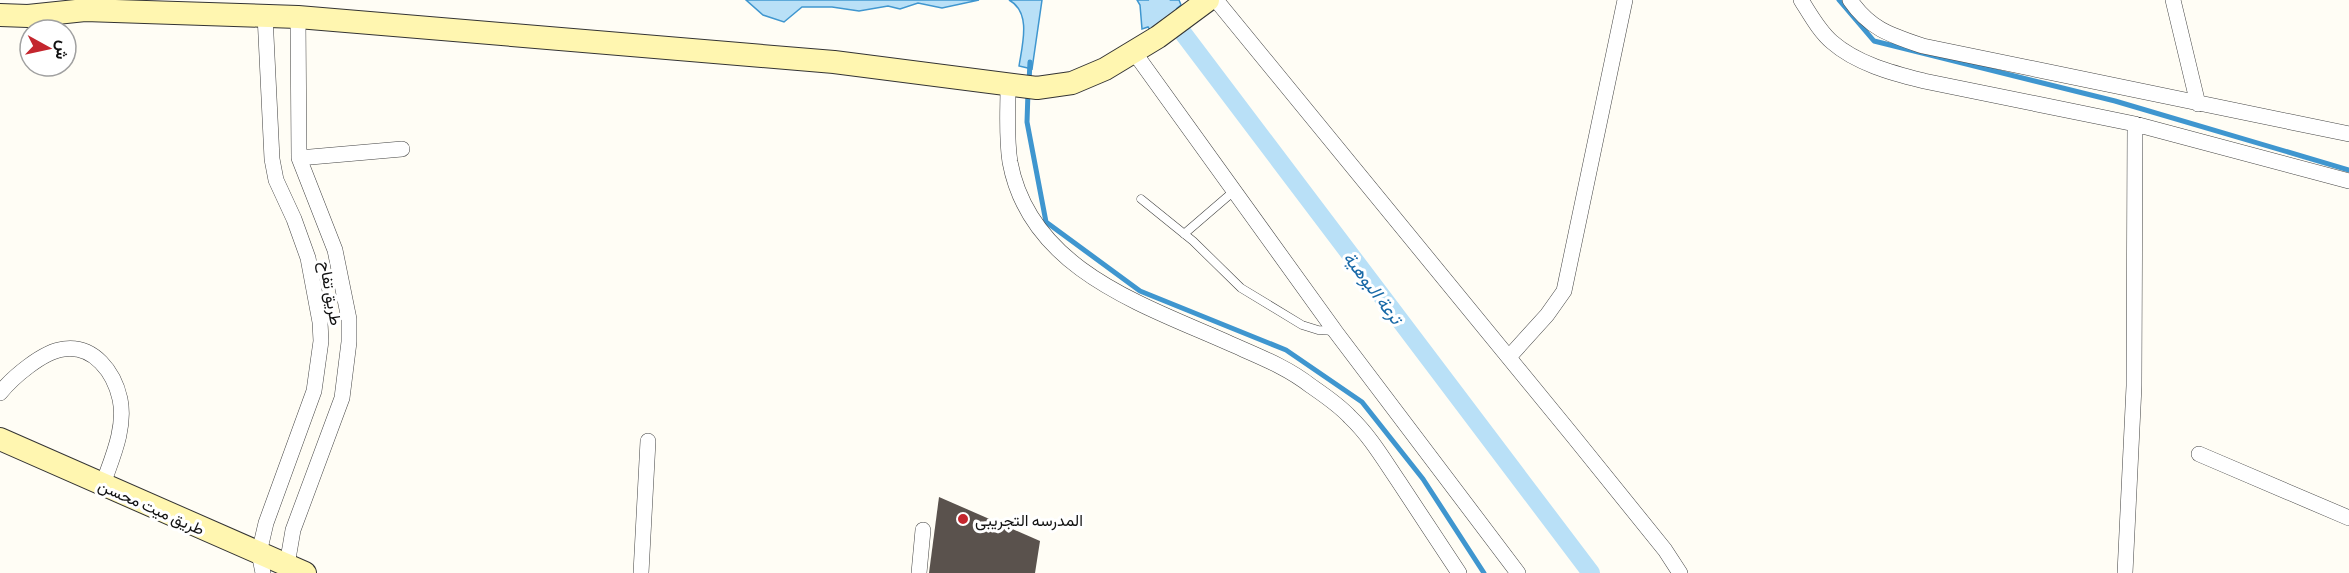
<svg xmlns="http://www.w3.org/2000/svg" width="2349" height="573" font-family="Literata,Vazirmatn,serif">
<rect width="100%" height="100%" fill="#fffdf5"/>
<!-- water -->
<path fill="#b9e0f7" stroke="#3f96cf" stroke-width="1.5" d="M 746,0 L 979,0 L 942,8 L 918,3 L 900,9 L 888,6 L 859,11 L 832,7 L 802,7 L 784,22 L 763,15 Z
M 1009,0 L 1042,0 L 1032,69 L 1019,66 C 1022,46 1032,12 1009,0 Z
M 1137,0 L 1179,0 L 1181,5 L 1150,30 L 1148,27 L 1142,29 L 1140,5 Z"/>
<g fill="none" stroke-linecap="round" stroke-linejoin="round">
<!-- stream -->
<path stroke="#3f96cf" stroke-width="5" d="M 1839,0 L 1874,41 L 2115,101 L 2349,170
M 1029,82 L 1030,62
M 1028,92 L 1027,122 L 1046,222 L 1140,291 L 1286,350 L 1362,402 L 1423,479 L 1484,573"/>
<!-- canal -->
<path stroke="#b9e0f7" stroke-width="18" d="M 1158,0 L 1591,573"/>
</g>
<!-- building -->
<path fill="#5a524d" d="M 939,497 L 1040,541 L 1035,573 L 929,573 Z"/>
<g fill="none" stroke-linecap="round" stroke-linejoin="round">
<defs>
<path id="lane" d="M 1141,199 L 1193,241 L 1241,288 L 1302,325 L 1318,330 L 1335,331
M 1184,234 L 1234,191"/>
<path id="street" d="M 1216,0 L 1573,436 L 1665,550 L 1680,573
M 1801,0 C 1810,14 1819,31 1832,42 C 1857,64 1893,73 1924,81 L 2135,124 L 2349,181
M 1850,0 C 1870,29 1890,35 1923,46 L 2349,134
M 2173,0 L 2198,104
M 1134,52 L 1335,331 L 1518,573
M 1008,85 C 1008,111 1006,137 1010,162 C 1030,270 1144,305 1231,344 C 1258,356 1287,367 1311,386 C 1324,395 1339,405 1350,417 C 1370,436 1384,460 1399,482 C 1419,512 1439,543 1459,573
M 299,158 L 402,149
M 1509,357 L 1547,315 L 1564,291 L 1625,0
M 0,393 C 12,378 43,351 64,349 C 94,345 114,372 120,399 C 126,428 112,458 103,484
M 2199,454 L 2349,518
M 289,571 L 287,565 L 293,530 L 342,398 L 349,342 L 349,319 L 335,250 L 299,158 L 298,17
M 263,573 L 259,553 L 266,523 L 314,391 L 321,341 L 320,322 L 308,258 L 294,219 L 276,180 L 272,159 L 265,15
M 641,573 L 648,441
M 919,573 L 923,530
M 2125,573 L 2134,386 L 2135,124"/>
<path id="secondary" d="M 0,15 L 28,16 L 85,10 L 298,17 L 834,62 L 1037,88 L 1072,83 L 1105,69 L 1158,37 L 1208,0
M 0,439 L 305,573"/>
</defs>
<!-- lane casing -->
<use href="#lane" stroke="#444" stroke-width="9"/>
<!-- street casing -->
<use href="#street" stroke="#444" stroke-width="16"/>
<!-- secondary casing -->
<use href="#secondary" stroke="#333" stroke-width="24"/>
<!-- lane -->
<use href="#lane" stroke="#fff" stroke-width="8"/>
<!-- street -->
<use href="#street" stroke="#fff" stroke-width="15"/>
<!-- secondary -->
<use href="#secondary" stroke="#fff6b0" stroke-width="22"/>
</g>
<!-- markers -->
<circle fill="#c4262e" stroke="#fff" stroke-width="2" cx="963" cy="519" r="6"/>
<g text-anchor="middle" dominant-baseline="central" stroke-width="6" stroke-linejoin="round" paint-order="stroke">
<!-- street labels -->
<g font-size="16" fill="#111" stroke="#fff">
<text transform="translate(332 293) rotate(80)">طريق تفاح</text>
<text transform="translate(152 506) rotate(24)">طريق ميت محسن</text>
</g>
<!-- poi labels -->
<g font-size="16" fill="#111" stroke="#fff" text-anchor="start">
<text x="975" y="519">المدرسه التجريبى</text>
</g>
<!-- water labels -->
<g font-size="18" font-style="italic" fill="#1768a6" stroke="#fff">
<text transform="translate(1374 287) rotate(53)">ترعة البوهية</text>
</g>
</g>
<!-- north arrow -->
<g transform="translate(48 48) rotate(98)"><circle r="28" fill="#ffffff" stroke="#a0a0a0" stroke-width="1.5"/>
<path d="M0-4.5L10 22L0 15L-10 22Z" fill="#c4262e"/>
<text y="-9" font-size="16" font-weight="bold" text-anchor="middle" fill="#111111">ش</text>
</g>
</svg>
